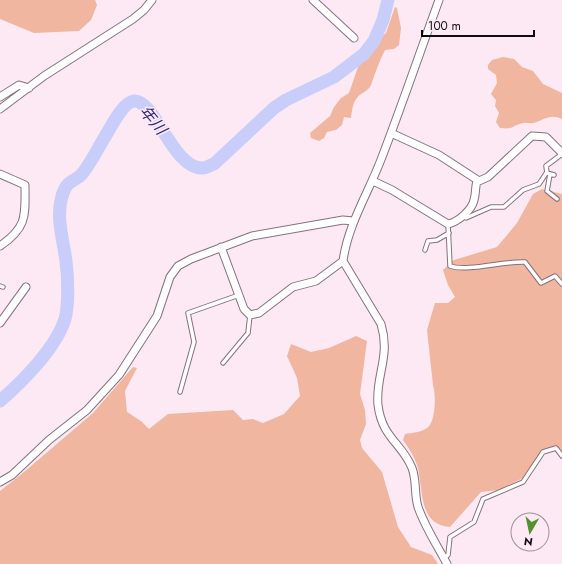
<svg xmlns="http://www.w3.org/2000/svg" width="562" height="564" font-family="Jost,'Noto Sans JP',sans-serif">
<rect width="100%" height="100%" fill="#fce9f4"/>
<!-- green -->
<path fill="#f0b69f" d="M 0,0 L 95,0 L 97,5 L 91,20 L 79,31 L 34,33 L 0,19 Z
M 395,7 L 397,8 L 401,28 L 399,45 L 394,49 L 385,50 C 379,62 375,73 371,85 C 368,92 360,93 357,98 C 352,104 352,112 351,118 L 344,117 L 342,125 L 336,130 L 327,132 L 324,138 L 319,141 L 311,138 L 310,133 L 330,116 L 334,107 L 341,98 L 349,93 L 358,67 L 374,48 L 379,39 L 386,33 Z
M 503,57 L 514,59 L 522,67 L 533,71 L 543,84 L 562,93 L 562,119 C 550,113 544,120 533,123 C 530,124 526,122 523,123 C 512,125 515,130 500,128 L 496,122 L 499,113 L 495,106 L 496,100 L 491,94 L 497,83 L 496,75 L 488,69 L 488,65 L 492,60 Z
M 542,189 L 562,194 L 562,453 L 557,450 L 540,455 L 523,478 L 499,490 L 481,492 L 450,527 C 417,525 424,487 417,465 C 414,456 408,447 403,440 L 405,434 C 412,433 422,432 427,428 C 436,422 436,394 433,385 L 427,330 L 435,303 L 448,303 L 455,297 L 448,285 L 443,270 L 454,260 L 497,247 L 517,223 L 533,194 Z
M 356,336 L 367,341 L 360,394 L 365,410 L 366,424 L 360,440 L 362,448 L 382,472 L 398,527 L 411,547 L 432,555 L 438,564 L 0,564 L 0,491 L 24,472 L 93,413 L 133,367 L 137,368 L 125,391 L 127,412 L 141,421 L 149,429 L 168,414 L 233,410 L 243,420 L 253,419 L 263,423 L 284,414 L 300,396 L 297,378 L 287,356 L 291,344 L 311,352 L 329,348 Z"/>
<g fill="none" stroke-linecap="round" stroke-linejoin="round">
<!-- river -->
<path stroke="#c8cdf9" stroke-width="13" d="M 0,401 C 22,382 56,348 65,319 C 69,304 68,276 66,261 C 63,238 55,216 63,193 C 68,179 75,182 82,174 C 91,163 98,148 106,135 C 111,127 123,102 134,101 C 155,99 173,170 203,168 C 206,168 210,165 214,164 L 274,108 L 286,100 L 334,77 L 364,54 L 374,41 L 383,20 L 388,0"/>
<defs>
<path id="lane" d="M 550,174 L 547,191 L 557,199
M 554,175 L 547,173 L 546,166 L 562,154
M 463,216 L 466,218 L 491,207 L 504,207 L 523,190 L 539,184 L 547,172
M 448,224 L 450,266 C 467,272 504,261 525,262 L 541,283 L 555,276 L 562,284
M 425,250 L 428,241 L 437,240 L 449,233
M 0,286 L 3,287
M 223,363 L 248,333 L 250,315
M 180,392 L 194,342 L 188,313 L 239,295
M 444,558 L 448,555 L 450,537 L 474,522 L 483,499 L 523,482 L 543,452 L 556,448 L 562,456"/>
<path id="street" d="M 313,0 L 354,38
M 439,0 C 420,52 402,105 382,157 C 369,192 348,224 343,261 L 381,324 C 391,357 375,376 378,405 C 382,438 402,443 412,468 C 417,481 414,494 418,507 C 425,527 437,545 447,564
M 0,97 L 19,85 L 29,88
M 0,109 L 44,76 L 133,19 L 144,10 L 152,0
M 391,133 L 439,155 L 479,181 L 488,177 L 532,136 L 546,137 L 562,153
M 0,174 L 25,185 C 25,215 28,227 0,246
M 373,181 L 392,190 L 448,224 C 458,222 472,210 474,200 C 476,194 475,187 477,181
M 221,247 L 244,309 L 250,315 L 259,313 L 293,287 L 316,281 L 343,261
M 0,323 L 26,287
M 0,482 L 12,475 L 49,440 L 87,410 L 119,375 L 157,316 L 170,277 L 178,266 L 191,259 L 252,236 L 343,220 L 353,221"/>
</defs>
<!-- lane casing -->
<use href="#lane" stroke="#85717d" stroke-width="5.5"/>
<!-- street casing -->
<use href="#street" stroke="#85717d" stroke-width="9"/>
<!-- lane -->
<use href="#lane" stroke="#fff" stroke-width="3.5"/>
<!-- street -->
<use href="#street" stroke="#fff" stroke-width="7"/>
</g>
<g text-anchor="middle" dominant-baseline="central" stroke-width="3.5" stroke-linejoin="round" paint-order="stroke">
<!-- water labels -->
<g font-size="16" font-style="italic" fill="#2e2878" stroke="#fce9f4">
<text transform="translate(153 120) rotate(50)">年川</text>
</g>
</g>
<!-- north arrow -->
<g transform="translate(530 532) rotate(189)"><circle r="19" fill="#fce9f4" stroke="#9f9099"/>
<path d="M0-3L7 15L0 10L-7 15Z" fill="#54902f"/>
<text y="-6" font-size="11" font-weight="bold" text-anchor="middle" fill="#130b10">N</text>
</g>
<!-- scale -->
<path d="M422 30v6h112v-6" fill="none" stroke="#130b10" stroke-width="2"/>
<text x="428" y="30" font-size="12" fill="#130b10" stroke="#fce9f4" stroke-width="3" paint-order="stroke">100 m</text>
</svg>
